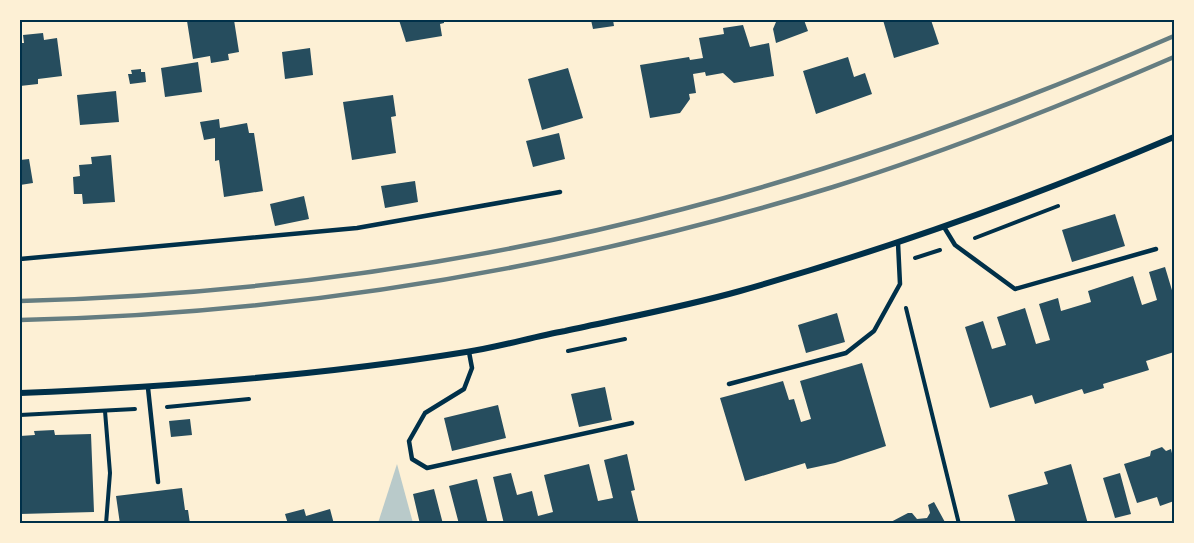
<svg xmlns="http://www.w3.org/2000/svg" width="1194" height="543" font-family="'Golos Text',sans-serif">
<rect width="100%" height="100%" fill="#fdf0d5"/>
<!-- green -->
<path fill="#b9caca" d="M 397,464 L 413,523 L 378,523 Z"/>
<!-- building -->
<path fill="#264d5e" d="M 196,20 L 234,20 L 239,52 L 228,54 L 229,60 L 211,63 L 210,56 L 193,59 L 187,21 Z
M 399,20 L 444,20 L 444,23 L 440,24 L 442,36 L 406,42 Z
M 591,20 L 613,20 L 614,26 L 593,29 Z
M 782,20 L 804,20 L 808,31 L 776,43 L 773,29 L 776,22 Z
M 883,20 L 931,20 L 939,44 L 894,58 Z
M 743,25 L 750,47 L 769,43 L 774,76 L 734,83 L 723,73 L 706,76 L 705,72 L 693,74 L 696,93 L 689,94 L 690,99 L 680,113 L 650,118 L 640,65 L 689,57 L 690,60 L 703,58 L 699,38 L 724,34 L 723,28 Z
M 43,33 L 44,40 L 57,38 L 62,76 L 38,79 L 38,84 L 20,86 L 20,43 L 24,43 L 23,35 Z
M 310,48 L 313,75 L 285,79 L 282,52 Z
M 848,57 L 854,77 L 865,73 L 872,94 L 816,114 L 803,71 Z
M 198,62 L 202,92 L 165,97 L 161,68 Z
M 568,68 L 583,118 L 542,130 L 528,79 Z
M 141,69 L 141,72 L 145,72 L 146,82 L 130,84 L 128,74 L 132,74 L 131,70 Z
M 116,91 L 119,122 L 80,125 L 77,95 Z
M 393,95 L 396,116 L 391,117 L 396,153 L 352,160 L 343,102 Z
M 219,119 L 220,128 L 247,123 L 249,133 L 254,133 L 263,191 L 224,197 L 219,160 L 215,161 L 215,138 L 204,140 L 200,122 Z
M 559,133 L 565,159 L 533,167 L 526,141 Z
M 111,155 L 115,202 L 83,204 L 82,194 L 74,194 L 73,177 L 80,176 L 79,165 L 92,164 L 91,157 Z
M 29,159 L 33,183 L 20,185 L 20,160 Z
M 415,181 L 418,202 L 385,208 L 381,186 Z
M 304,196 L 309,219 L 275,226 L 270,204 Z
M 1115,214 L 1125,246 L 1072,262 L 1062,230 Z
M 1165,267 L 1174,297 L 1174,352 L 1146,361 L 1149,370 L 1103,384 L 1104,388 L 1084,394 L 1082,389 L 1035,404 L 1032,395 L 990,408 L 965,327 L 983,321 L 992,349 L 1006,345 L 997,317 L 1025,308 L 1036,344 L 1050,340 L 1039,304 L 1058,298 L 1061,311 L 1091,302 L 1088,291 L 1133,276 L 1142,305 L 1157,300 L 1149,272 Z
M 837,313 L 845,342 L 806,353 L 798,325 Z
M 862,363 L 886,446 L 835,463 L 807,469 L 805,463 L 745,481 L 720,398 L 783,381 L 789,400 L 794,399 L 801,422 L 811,419 L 800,381 Z
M 605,387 L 612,420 L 579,427 L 571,394 Z
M 498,405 L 506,438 L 452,451 L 444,418 Z
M 190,419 L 192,435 L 171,437 L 169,421 Z
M 54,430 L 55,435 L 91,434 L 94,512 L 20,514 L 20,436 L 35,435 L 34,431 Z
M 1162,447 L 1166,451 L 1171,449 L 1174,462 L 1174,501 L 1160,506 L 1157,497 L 1137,503 L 1124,464 L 1150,456 L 1151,451 Z
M 627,454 L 635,490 L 631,491 L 639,524 L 504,524 L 493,477 L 511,473 L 517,495 L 532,491 L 538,516 L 553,512 L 544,475 L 589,464 L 598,501 L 613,498 L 604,460 Z
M 1071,464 L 1088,524 L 1016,524 L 1008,495 L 1048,484 L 1044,472 Z
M 1120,473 L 1131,514 L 1115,518 L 1103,478 Z
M 477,479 L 488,524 L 459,524 L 449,486 Z
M 182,488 L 185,510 L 188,510 L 190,524 L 120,524 L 116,496 Z
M 434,489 L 443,524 L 420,524 L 413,494 Z
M 934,502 L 946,524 L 887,524 L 908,513 L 912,513 L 917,519 L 927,518 L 930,513 L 928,505 Z
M 304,509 L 306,516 L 330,509 L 334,524 L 288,524 L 285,514 Z"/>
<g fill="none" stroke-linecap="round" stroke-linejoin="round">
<!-- path -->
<path stroke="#003049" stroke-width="4" d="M 975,238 L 1058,206
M 915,258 L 940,250
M 906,308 L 959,524
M 568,351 L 625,339
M 167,407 L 249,399
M 105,411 L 110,473 L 106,524
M 20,415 L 135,409"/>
<!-- service -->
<path stroke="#003049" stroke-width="4.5" d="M 944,227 L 955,245 L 1015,289 L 1156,249
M 20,259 L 357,228 L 560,192
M 469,352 L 472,368 L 464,389 L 425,413 L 409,441 L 412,459 L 427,468 L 632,423
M 729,384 L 846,353 L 874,331 L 900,284 L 898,243
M 148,388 L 158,482"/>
<!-- minor -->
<path stroke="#003049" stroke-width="6" d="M 20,393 C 169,387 318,376 466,352 C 499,347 532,337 565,331 C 624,318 683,307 740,291 C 888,249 1033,197 1174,137"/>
<!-- rail -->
<path stroke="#657d81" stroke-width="4.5" d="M 20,301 C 243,295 467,266 683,209 C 852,165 1015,105 1174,36
M 20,320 C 295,314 570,268 833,187 C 949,151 1063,105 1174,57"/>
</g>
<!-- border -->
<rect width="1194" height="543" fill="none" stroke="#fdf0d5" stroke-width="42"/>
<rect x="21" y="21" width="1152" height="501" fill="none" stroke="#003049" stroke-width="2"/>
</svg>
